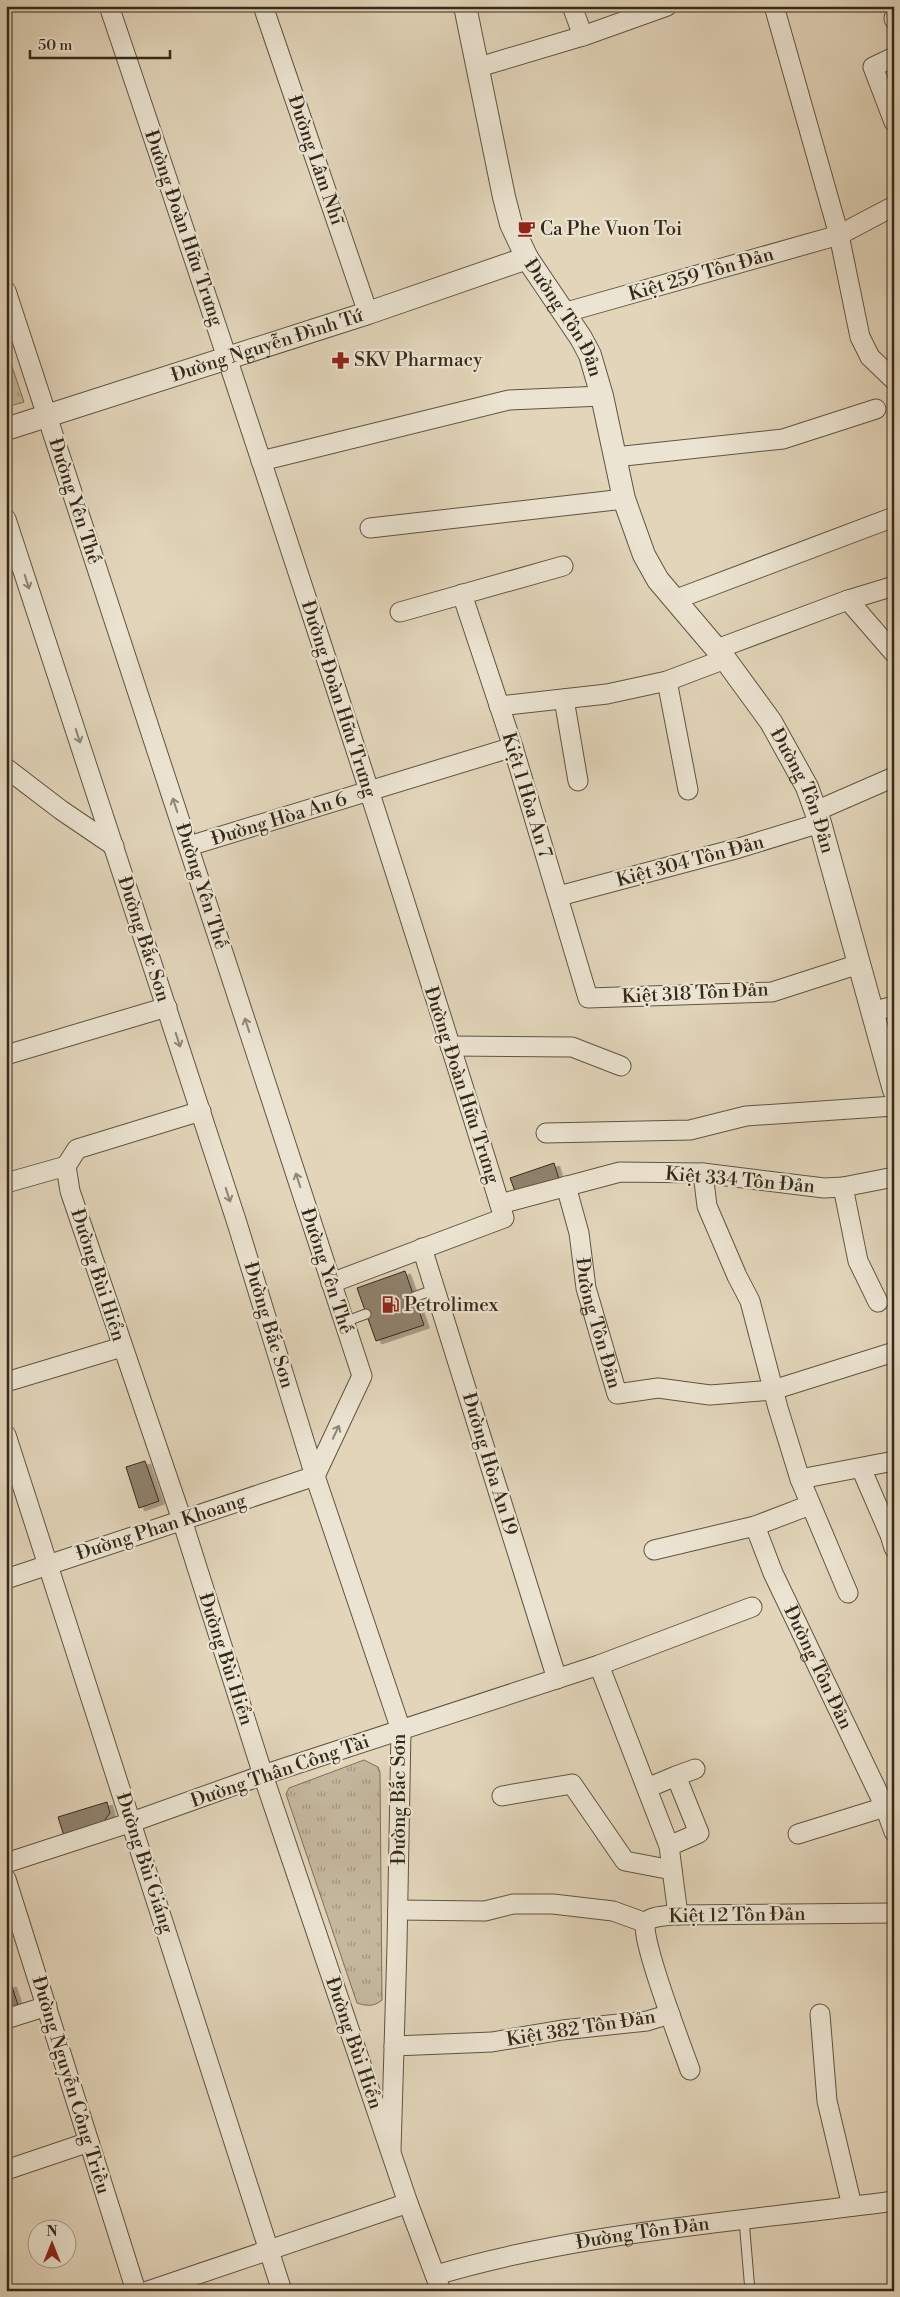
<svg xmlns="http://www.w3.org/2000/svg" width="900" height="2297" font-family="'Libre Bodoni',serif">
<defs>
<pattern id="grass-tufts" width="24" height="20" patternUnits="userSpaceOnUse" patternTransform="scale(1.25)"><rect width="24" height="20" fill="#c5b89f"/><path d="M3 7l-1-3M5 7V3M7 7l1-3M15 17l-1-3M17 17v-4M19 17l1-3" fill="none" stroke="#a19681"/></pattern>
<filter id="shadow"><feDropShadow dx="5.5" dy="3" stdDeviation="0" flood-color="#0004"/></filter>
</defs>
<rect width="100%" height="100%" fill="#e2d5ba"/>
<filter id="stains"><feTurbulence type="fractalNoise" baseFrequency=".004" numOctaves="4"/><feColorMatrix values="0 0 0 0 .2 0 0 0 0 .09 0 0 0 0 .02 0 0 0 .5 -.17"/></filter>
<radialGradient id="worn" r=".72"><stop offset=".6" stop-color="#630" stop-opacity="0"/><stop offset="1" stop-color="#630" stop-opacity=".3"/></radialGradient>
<!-- grass -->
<path fill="url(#grass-tufts)" stroke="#7d705c" d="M 6,349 L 24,402 L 6,407 Z
M 364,1760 L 378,1767 L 380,1772 L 382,2000 C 374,2007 366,2006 357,2003 L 286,1794 L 289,1788 Z"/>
<!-- building -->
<path fill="#8f826d" stroke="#352919" filter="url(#shadow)" d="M 554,1163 L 559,1179 L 516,1194 L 510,1178 Z
M 405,1271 L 424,1325 L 376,1341 L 357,1288 Z
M 145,1461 L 159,1501 L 139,1508 L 126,1467 Z
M 107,1802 L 110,1813 L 102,1824 L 64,1836 L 58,1817 Z
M 11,1984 L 18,2005 L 6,2009 L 6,1985 Z"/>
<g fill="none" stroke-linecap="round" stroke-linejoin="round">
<defs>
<path id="service" d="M 414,1297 L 436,1289
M 344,1322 L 366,1314
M 744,2220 L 750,2291"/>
<g id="minor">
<path d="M 109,6 C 245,409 379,812 504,1218 L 331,1283"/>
<path d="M 263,6 L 368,313"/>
<path d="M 572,6 L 583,36"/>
<path d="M 774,6 L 839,235 L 860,337 L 870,357 L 894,380"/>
<path d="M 894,18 L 894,19"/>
<path d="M 894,57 L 873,67 L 894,122"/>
<path d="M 479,67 L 583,36 L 667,6"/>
<path d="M 6,291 L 362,1376 L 315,1476"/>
<path d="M 563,313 L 839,235 L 894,206"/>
<path d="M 615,457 L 783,439 L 876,409"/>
<path d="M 261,461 L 509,400 L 602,396"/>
<path d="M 6,519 L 237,1223 L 315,1476 L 401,1730 L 397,1946 L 391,2151"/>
<path d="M 370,528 L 624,499"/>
<path d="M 462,594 L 513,747 L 588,998 L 772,992 L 859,964"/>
<path d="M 674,600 L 894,517"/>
<path d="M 848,600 L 894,653"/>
<path d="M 400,612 L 563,566"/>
<path d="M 717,649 L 848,600 L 894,586"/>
<path d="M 667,681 L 688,790"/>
<path d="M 564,699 L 578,781"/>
<path d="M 499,706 L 607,694 L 667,681 L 725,659"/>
<path d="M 6,768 L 61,810 L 114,846"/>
<path d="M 816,811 L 894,777"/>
<path d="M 189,846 L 513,747"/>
<path d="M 559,896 L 739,848 L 820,823"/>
<path d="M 872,1012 L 894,1006"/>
<path d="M 450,1046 L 572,1047 L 621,1066"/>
<path d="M 6,1055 L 167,1007"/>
<path d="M 201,1111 L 77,1149 L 66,1166 L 70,1191 L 182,1520 L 263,1775 L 408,2203 L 441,2291"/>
<path d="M 546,1133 L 690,1130 L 746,1116 L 894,1106"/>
<path d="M 703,1173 L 707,1206 L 737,1276 L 750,1301 L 778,1408 L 800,1479 L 848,1593"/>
<path d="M 6,1183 L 66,1166"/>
<path id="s1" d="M 566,1186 L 579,1233 L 586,1288 L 617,1394 L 658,1388 L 710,1395 L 773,1390 L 894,1352"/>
<path d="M 843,1187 L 858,1261 L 878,1302"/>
<path d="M 500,1204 L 620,1172 L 703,1173 L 824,1188 L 843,1187 L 894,1177"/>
<path d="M 422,1248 L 557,1679"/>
<path d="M 6,1382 L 122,1347"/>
<path d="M 6,1435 L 282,2291"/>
<path d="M 861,1468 L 890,1535 L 894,1548"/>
<path d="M 800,1479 L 894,1461"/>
<path id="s2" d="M 755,1526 L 773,1573 L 885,1807 L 894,1832"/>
<path d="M 654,1550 L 755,1526 L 810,1505"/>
<path d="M 6,1579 L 315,1476"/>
<path d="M 599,1665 L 669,1846 L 678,1915"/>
<path d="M 676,1776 L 695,1769"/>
<path d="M 647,1788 L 676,1776 L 699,1833 L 669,1846"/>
<path d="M 502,1796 L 572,1784 L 625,1861 L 672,1870"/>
<path d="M 798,1834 L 885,1807"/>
<path d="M 6,1863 L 132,1822 L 263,1775 L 599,1665 L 752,1607"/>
<path d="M 6,1879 L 136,2291"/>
<path d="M 398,1910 L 485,1911 L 513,1904 L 553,1904 L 613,1911 L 646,1923"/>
<path d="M 820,2014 L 827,2101 L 852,2206"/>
<path d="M 6,2019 L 47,2006"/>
<path d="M 394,2046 L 492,2042 L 562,2030 L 647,2021 L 670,2014"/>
<path d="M 690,2070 C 683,2050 638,1933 646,1922 C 652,1916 664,1916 672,1915 L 894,1913"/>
<path d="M 6,2170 L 89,2142"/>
<path id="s3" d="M 436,2275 C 584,2231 741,2222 894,2201"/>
<path d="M 148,2291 L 408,2203"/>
</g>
<g id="tertiary">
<path id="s4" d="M 465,6 L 504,197 L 511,224 L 527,258 L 581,338 L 590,355 L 602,396 L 624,499 L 644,555 L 658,580 L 725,659 L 771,722 L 807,787 L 820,823 L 894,1090"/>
<path id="s5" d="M 6,429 L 368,313 L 527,258"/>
</g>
</defs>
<!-- service casing -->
<use href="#service" stroke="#605441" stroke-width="11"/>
<!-- minor casing -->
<use href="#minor" stroke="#605441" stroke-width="21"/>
<!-- tertiary casing -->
<use href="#tertiary" stroke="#605441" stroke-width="24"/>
<!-- service -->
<use href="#service" stroke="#ece4d2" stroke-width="9"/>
<!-- minor -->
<use href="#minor" stroke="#ece4d2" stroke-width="19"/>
<!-- tertiary -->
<use href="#tertiary" stroke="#ece4d2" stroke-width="22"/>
</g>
<!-- one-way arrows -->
<defs><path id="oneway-shaft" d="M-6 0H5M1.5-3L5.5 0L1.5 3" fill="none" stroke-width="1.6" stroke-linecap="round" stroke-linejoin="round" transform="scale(1.25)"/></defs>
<g stroke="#908676">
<use href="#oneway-shaft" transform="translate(27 582) rotate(72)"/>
<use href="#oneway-shaft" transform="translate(78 736) rotate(72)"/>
<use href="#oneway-shaft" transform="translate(175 805) rotate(-108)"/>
<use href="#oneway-shaft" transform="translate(247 1025) rotate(-108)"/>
<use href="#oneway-shaft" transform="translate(178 1040) rotate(72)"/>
<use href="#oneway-shaft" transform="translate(298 1180) rotate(-108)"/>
<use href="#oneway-shaft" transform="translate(228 1195) rotate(72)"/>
<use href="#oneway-shaft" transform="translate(336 1432) rotate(-65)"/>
</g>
<!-- icons -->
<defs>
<symbol id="cafe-bare" viewBox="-9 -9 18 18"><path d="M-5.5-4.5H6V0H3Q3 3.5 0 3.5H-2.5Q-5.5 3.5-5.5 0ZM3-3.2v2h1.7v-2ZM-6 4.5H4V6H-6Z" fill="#8f2418" stroke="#ece4d2" stroke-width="2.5" paint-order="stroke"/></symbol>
<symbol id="pharmacy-bare" viewBox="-9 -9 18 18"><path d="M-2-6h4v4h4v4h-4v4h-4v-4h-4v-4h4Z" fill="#8f2418" stroke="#ece4d2" stroke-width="2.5" paint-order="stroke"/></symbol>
<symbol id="fuel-bare" viewBox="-9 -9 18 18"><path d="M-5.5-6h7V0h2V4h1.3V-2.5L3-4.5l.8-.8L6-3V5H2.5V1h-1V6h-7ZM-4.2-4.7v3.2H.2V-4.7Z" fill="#8f2418" stroke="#ece4d2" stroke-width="2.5" paint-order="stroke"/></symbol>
</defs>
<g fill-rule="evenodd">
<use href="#cafe-bare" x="514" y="216" width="25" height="25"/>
<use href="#pharmacy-bare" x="328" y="348" width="25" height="25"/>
<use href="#fuel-bare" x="378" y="1292" width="25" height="25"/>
</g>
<g text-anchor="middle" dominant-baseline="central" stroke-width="4.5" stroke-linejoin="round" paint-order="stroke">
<!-- street labels -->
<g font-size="19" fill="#352919" stroke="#ece4d2">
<text transform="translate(316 160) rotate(71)">Đường Lâm Nhĩ</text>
<text transform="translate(184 228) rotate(71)">Đường Đoàn Hữu Trưng</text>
<text transform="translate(701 274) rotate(-16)">Kiệt 259 Tôn Đản</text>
<text stroke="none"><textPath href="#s4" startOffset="331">Đường Tôn Đản</textPath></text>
<text stroke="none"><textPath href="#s5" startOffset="274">Đường Nguyễn Đình Tứ</textPath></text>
<text transform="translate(75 501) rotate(72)">Đường Yên Thế</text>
<text transform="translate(339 699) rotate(72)">Đường Đoàn Hữu Trưng</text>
<text stroke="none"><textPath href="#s4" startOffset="870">Đường Tôn Đản</textPath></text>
<text transform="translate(527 795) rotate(73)">Kiệt 1 Hòa An 7</text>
<text transform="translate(279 819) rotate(-17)">Đường Hòa An 6</text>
<text transform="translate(690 861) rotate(-15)">Kiệt 304 Tôn Đản</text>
<text transform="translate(202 886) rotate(72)">Đường Yên Thế</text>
<text transform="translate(144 939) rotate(72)">Đường Bắc Sơn</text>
<text transform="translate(695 993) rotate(-3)">Kiệt 318 Tôn Đản</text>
<text transform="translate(462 1085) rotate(72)">Đường Đoàn Hữu Trưng</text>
<text transform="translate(740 1180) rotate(5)">Kiệt 334 Tôn Đản</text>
<text transform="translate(327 1271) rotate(72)">Đường Yên Thế</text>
<text transform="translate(98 1275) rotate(72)">Đường Bùi Hiển</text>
<text stroke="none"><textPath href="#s1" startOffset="141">Đường Tôn Đản</textPath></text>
<text transform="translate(269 1325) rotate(73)">Đường Bắc Sơn</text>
<text transform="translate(490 1464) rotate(73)">Đường Hòa An 19</text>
<text transform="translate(161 1527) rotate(-18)">Đường Phan Khoang</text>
<text transform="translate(226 1659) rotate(72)">Đường Bùi Hiển</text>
<text stroke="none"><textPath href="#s2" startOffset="155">Đường Tôn Đản</textPath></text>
<text transform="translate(280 1771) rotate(-19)">Đường Thân Công Tài</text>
<text transform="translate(399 1799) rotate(-90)">Đường Bắc Sơn</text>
<text transform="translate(145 1863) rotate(72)">Đường Bùi Giáng</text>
<text transform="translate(737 1915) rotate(-1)">Kiệt 12 Tôn Đản</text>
<text transform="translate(581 2028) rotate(-9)">Kiệt 382 Tôn Đản</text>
<text transform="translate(354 2043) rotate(71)">Đường Bùi Hiển</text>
<text transform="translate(71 2085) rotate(73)">Đường Nguyễn Công Triều</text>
<text stroke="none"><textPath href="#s3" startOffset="211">Đường Tôn Đản</textPath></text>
</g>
<!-- poi labels -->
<g font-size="19" fill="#352919" stroke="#ece4d2" text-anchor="start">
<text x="540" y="229">Ca Phe Vuon Toi</text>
<text x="354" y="360">SKV Pharmacy</text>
<text x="404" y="1305">Petrolimex</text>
</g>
</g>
<!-- margin -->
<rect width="900" height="2297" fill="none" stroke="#e2d5ba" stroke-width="25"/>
<rect x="8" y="8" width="885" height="2282" fill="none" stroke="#352919" stroke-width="2.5"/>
<rect x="12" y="12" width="875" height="2272" fill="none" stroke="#352919"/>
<!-- north arrow -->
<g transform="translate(52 2244)"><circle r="24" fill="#ece4d2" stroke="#a39988"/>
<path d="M0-4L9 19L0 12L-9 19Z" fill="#8f2418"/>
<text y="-8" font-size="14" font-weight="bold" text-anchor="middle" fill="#352919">N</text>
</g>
<!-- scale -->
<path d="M30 50v8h140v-8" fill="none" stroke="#352919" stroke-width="2.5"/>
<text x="38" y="50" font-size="15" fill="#352919" stroke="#ece4d2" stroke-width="4" paint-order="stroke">50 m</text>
<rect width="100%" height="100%" filter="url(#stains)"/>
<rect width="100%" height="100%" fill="url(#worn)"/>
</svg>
